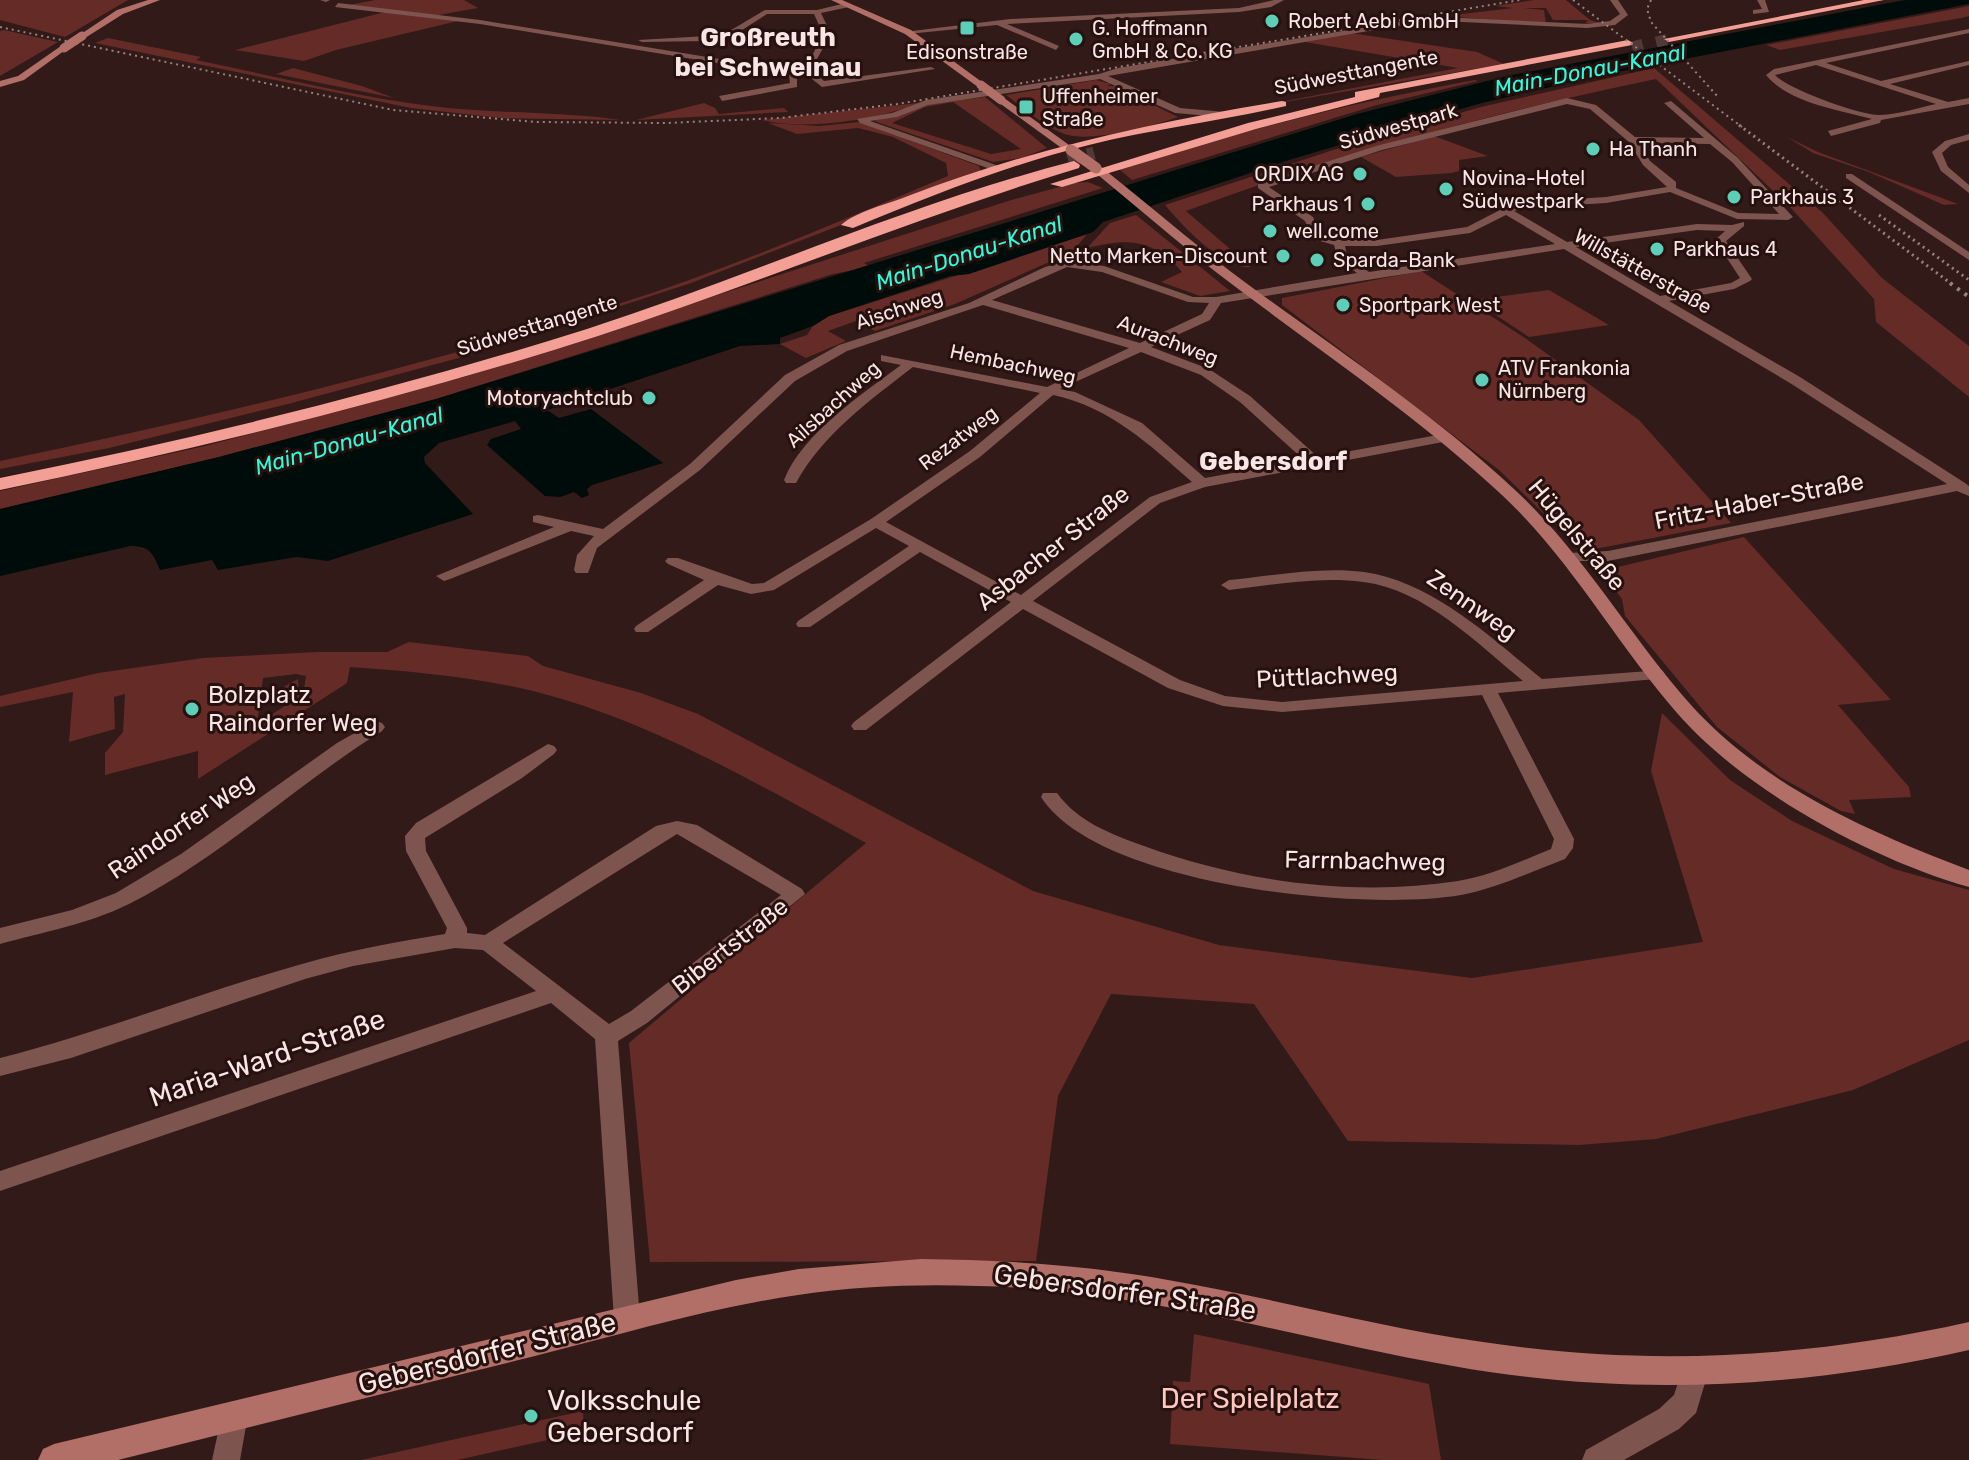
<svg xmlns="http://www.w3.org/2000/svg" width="1969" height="1460" font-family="Rubik,sans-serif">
<rect width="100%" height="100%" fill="#321a18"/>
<!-- green -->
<path fill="#652b27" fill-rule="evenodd" d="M 0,0 L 128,0 L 65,37 L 0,20 Z
M 375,0 L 464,0 L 478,8 L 433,16 L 458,21 L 336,50 L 304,61 L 235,50 L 389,11 L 349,5 Z
M 1534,0 L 1566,0 L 1590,20 L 1600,23 L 1550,25 L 1585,24 L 1588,20 L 1553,20 L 1546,8 L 1524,8 L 1544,10 L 1546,24 L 1445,16 L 1513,8 L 1495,6 Z
M 1969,6 L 1969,16 L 1961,18 L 1780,50 L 1766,45 Z
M 4,30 L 58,42 L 0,76 L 0,31 Z
M 1351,33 L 1477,52 L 1504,64 L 1249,108 L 1458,68 L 1299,41 Z
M 108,38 L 201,57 L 196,60 C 274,76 352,96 431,106 C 494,114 557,111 620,120 L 500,118 L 411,108 L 95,43 Z
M 293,68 L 362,86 L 394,98 L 276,74 Z
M 1654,68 L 1823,213 L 1882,278 L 1969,346 L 1969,397 L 1876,322 L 1874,299 L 1789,206 L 1656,79 C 1496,112 1339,154 1186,211 L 1251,267 C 1223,270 1182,225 1165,205 L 1370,138 L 1485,106 Z
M 1096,80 L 1111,84 L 1107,86 L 1115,86 L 1178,117 C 1154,126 1092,142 1068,135 C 1049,130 1022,107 1006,95 Z
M 1475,80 L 1478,81 L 1377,105 L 1132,180 L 1119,169 C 1236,132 1354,102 1475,80 Z
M 985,97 L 1047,148 L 1022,158 L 993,162 L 874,121 L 935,103 ZM 953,102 L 1021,149 L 991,154 L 892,123 L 925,107 Z
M 704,103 L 715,108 L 719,114 L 784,108 L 788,112 L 636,120 Z
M 918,103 C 879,120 803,131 762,120 Z
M 859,122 L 979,166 L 981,171 L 691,283 L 477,353 L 288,404 L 109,448 L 0,469 L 0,461 C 208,418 413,369 615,305 C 729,269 838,222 948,176 L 946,163 L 893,137 L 858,128 L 797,134 L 768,123 L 820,126 Z
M 1434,136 L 1488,156 L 1459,160 L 1459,171 L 1451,173 L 1396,177 L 1361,157 Z
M 1787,137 L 1818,152 L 1958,204 L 1944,205 L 1869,172 L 1813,153 Z
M 1088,182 L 1103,188 L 864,263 L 870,267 L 833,274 L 436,399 L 219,457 L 0,509 L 0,491 L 205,446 L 464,377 L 1008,201 L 1074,183 Z
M 1136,215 L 1230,291 L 1200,296 L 1161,282 L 1182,272 C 1152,238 1128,238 1087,248 L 1110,223 Z
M 1087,234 L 1065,261 L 1047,263 L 955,304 L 875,331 L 856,321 L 828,331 L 846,341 L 806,358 L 780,344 L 807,335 L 813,326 L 829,316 Z
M 1421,271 L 1525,338 L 1639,420 L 1731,523 L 1595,549 L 1574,543 L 1499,470 L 1282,305 L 1282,298 Z
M 1549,290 L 1609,325 L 1529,337 L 1473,300 Z
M 1744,537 L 1891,700 L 1838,705 L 1909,787 L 1911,797 L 1849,800 L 1855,814 L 1841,811 L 1780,777 L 1717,727 L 1625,616 L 1622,599 L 1601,571 Z
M 409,642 L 528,656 L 543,666 L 641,693 L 698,714 L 1033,891 L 1219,945 L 1472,978 L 1703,942 L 1651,771 L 1662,713 L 1730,780 L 1792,821 L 1894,869 L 1969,890 L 1969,1040 L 1853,1090 L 1656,1139 L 1579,1145 L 1348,1141 L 1254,1004 L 1111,994 L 1058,1096 L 1036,1261 L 650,1262 L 629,1043 L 866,843 C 755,783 644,716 520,688 C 463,676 407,671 350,667 L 347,683 L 198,779 L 198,751 L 105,775 L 105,753 L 123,732 L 125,694 L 114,697 L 115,729 L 69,742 L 73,692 L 0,707 L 0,696 L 98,673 L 203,658 L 318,652 L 387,652 ZM 296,674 L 306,676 L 303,695 L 299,697 L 298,679 L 280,689 L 280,695 L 297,698 L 257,724 L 263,678 Z
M 1194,1334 L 1429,1384 L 1441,1460 L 1384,1460 L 1170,1444 L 1173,1381 L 1190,1382 Z
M 583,1411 L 584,1432 L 457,1460 L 361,1460 Z"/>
<!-- water -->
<path fill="#000c09" d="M 1905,0 L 1969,0 L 1969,4 L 1602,75 L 1478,104 L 1289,160 L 1103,222 L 1093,232 L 969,274 L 950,276 L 829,316 L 813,326 L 780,338 L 780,344 L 740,346 L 547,410 L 559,418 L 591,409 L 663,463 L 592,485 L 587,489 L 589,495 L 582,498 L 574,492 L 560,497 L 545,496 L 487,445 L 491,439 L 521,429 L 515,421 L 439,443 L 424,457 L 425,463 L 473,514 L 328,561 L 297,557 L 218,570 L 212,560 L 160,570 C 153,553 150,546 130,546 L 0,576 L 0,509 L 219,457 L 436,399 L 1357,114 L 1507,76 Z"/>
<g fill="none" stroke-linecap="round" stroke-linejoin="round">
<!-- highway-tunnel-far1 -->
<path stroke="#503936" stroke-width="11" stroke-dasharray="11 5" stroke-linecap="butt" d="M 1656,42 L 1669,39
M 1632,47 L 1644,44"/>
<!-- highway-tunnel -->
<path stroke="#503936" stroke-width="13" stroke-dasharray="13 7" stroke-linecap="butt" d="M 1068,160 L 1094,153"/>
<!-- street -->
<path fill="#7e544f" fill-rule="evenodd" d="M 320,0 L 330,0 L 326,2 Z
M 1274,0 L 1284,0 L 1271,7 L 1239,12 L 1007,24 L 1059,46 L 1056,50 L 997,25 L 908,34 L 904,32 L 1010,19 L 1239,8 Z
M 1610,0 L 1618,0 L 1628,15 L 1615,25 L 1587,28 L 1462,22 L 1409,24 L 1108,76 L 1180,108 L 1225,112 L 1222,117 L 1175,113 L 1100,79 L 928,105 L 897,117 L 870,121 L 999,166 L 1001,168 L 996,171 L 860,123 L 857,119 L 892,113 L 926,100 L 1099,74 L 1118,68 L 1409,20 L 1462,18 L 1587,24 L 1610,21 L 1620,14 Z
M 1757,0 L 1765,0 L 1769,12 L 1753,14 L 1753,10 L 1762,9 Z
M 338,3 L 480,20 L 793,71 L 805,70 L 823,34 L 814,14 L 767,14 L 739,32 L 707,41 L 642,42 L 638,40 L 707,36 L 733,29 L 765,10 L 817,10 L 846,3 L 849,7 L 821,13 L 831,34 L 813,66 L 813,71 L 824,81 L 931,67 L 935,69 L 822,87 L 807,75 L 797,75 L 797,87 L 722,101 L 719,96 L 790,83 L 789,75 L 480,24 L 335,7 Z
M 1969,29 L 1969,33 L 1826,63 L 1881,81 L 1969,61 L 1969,65 L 1890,84 L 1948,102 L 1969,98 L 1969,104 L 1881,120 L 1880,123 L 1831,136 L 1828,131 L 1872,119 C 1839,110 1789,103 1766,75 L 1774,69 ZM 1816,65 L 1936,104 C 1918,108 1899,114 1880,115 C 1862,116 1787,89 1775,75 Z
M 1567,98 L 1596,105 L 1635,137 L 1704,138 L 1664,103 L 1671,101 L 1738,158 L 1793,217 L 1788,220 L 1737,219 L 1670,192 L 1606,203 L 1525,208 L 1514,211 L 1567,242 L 1697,224 L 1732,225 L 1744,222 L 1744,226 L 1726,241 L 1752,279 L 1750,281 L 1734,289 L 1669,301 L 1800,377 L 1965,483 L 1969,486 L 1969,496 L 1957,491 L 1608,561 L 1563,561 L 1560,558 L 1563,555 L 1568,553 L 1608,551 L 1947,484 L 1790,383 L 1564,249 L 1221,303 L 1210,320 L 1151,347 L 1209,369 L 1250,396 L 1318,457 L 1443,434 L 1450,438 L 1443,442 L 1205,487 L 1160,503 L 1033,601 L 1180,680 L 1225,696 L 1282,702 L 1523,681 C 1478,644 1424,589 1363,582 C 1319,576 1273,585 1229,590 L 1221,585 L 1229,580 C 1273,576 1320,566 1364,572 C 1433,582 1490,637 1542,679 L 1662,670 L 1665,674 L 1656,679 L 1498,693 L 1574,839 L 1573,848 L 1565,859 C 1531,872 1497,888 1461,895 C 1363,912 1098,886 1041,797 L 1043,793 L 1057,793 C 1078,822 1111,834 1144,846 C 1242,882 1355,897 1458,881 C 1490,876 1521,861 1551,849 L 1554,839 L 1482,695 L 1282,712 L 1223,706 L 1168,688 L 1023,609 L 866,730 L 854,730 L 851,726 L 854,722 L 1011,602 L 920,552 L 810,627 L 798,627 L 796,624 L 798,621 L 909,546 L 876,528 L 774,590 L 751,594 L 718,585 L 648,632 L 636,632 L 634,629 L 636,626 L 704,580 L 668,564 L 665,561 L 668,558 L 678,558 L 752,584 L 764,583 L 871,519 L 970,451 L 1040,393 L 913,367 C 869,401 823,434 796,483 L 786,483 L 784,480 C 802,434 862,394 901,365 L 881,361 L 881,355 L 1047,387 L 1129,348 L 983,305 L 847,351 L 795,381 L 700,470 L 597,548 L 588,573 L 576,573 L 574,570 L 577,555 L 594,536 L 571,531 L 450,579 L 444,581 L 436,576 L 554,527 L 533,522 L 533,516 L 538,515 L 603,529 L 690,464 L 785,375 L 839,345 L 969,303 L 1045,267 L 1067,261 L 1104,266 L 1193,297 L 1216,297 L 1357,273 L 1338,259 L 1334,245 L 1313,239 L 1305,221 L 1258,188 L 1258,184 L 1376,146 ZM 1567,104 L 1590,109 L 1629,142 L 1643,165 L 1667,187 L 1606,197 L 1524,202 L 1502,209 L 1467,227 L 1377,240 L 1339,240 L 1321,235 L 1313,217 L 1269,187 L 1382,150 ZM 1639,143 L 1710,144 L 1732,162 L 1779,214 L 1738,213 L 1676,188 L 1676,182 L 1650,161 ZM 1506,215 L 1555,244 L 1369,272 L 1347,256 L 1345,246 L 1377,246 L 1470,233 ZM 1697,230 L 1725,231 L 1715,240 L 1740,278 L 1731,283 L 1660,296 L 1576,247 ZM 1067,267 L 1102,272 L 1188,302 L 1209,303 L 1202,314 L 1140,343 L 992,300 ZM 1141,352 L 1201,375 L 1240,402 L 1304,460 L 1205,478 L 1142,423 L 1075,392 L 1060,389 ZM 1053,395 C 1110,407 1150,445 1192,482 L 1150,497 L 1021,595 L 886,522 L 980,457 Z
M 1969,134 L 1969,140 L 1951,145 L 1942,153 L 1948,167 L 1969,185 L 1969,193 L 1941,171 L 1932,152 L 1945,141 Z
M 1846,174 L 1852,174 L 1969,252 L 1969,260 L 1846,178 Z
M 376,721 L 382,723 L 385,727 L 382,731 C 296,785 220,858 129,904 C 89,924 43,932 0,944 L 0,928 L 72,910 L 116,893 L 181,854 L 337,743 Z
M 548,744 L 554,746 L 557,750 L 554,754 L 522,778 L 425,838 L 426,851 L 467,928 L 467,933 L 485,935 L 656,826 L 677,821 L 697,825 L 802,889 L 805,894 L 647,1023 L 618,1041 L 640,1319 L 636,1328 L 627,1331 L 618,1328 L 614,1319 L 595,1039 L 551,1003 L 0,1191 L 0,1171 L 536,991 L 483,950 L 455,948 L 353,966 L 305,979 L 71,1058 L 0,1076 L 0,1058 C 103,1032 201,992 302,964 C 350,950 397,942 445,934 L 447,928 L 406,851 L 405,836 L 416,823 ZM 677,834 L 781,895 L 631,1011 L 609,1024 L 503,943 Z
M 1694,1360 L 1704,1364 L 1708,1373 L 1696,1413 L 1679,1429 L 1624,1460 L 1582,1460 L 1586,1450 L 1659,1409 L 1674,1395 L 1684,1364 Z
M 234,1401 L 244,1405 L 248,1415 L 240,1460 L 212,1460 L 224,1405 Z"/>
<!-- secondary -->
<path fill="#b26f68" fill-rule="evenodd" d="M 148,0 L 160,0 L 123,14 L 85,38 L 78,36 L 117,10 Z
M 831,0 L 842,0 L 911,30 L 986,85 L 978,87 L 905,34 Z
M 61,46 L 68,48 L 24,80 L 0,87 L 0,81 L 18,76 Z
M 998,98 L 1004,98 L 1076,150 L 1067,152 L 998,102 Z
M 1092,166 L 1100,166 C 1149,205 1196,246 1246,283 C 1337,350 1432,412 1515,490 C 1583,553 1629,635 1691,705 C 1764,786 1869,832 1969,870 L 1969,887 C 1870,859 1744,790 1677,713 C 1616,643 1571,560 1503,496 C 1421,419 1327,356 1237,288 C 1187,251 1141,210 1092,170 Z
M 921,1259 C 1004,1260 1086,1265 1168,1280 C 1273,1298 1377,1327 1483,1342 C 1646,1367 1808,1358 1969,1322 L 1969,1350 C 1798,1389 1626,1397 1453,1366 C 1294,1338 1140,1289 978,1286 C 918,1284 858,1286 798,1295 C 708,1308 619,1335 531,1357 C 393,1391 255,1426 118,1460 L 38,1460 L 43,1449 L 54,1444 L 736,1280 L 799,1269 Z"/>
<!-- highway -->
<path fill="#f39f96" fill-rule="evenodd" d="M 1864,0 L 1884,0 L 1669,42 L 1664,39 Z
M 1628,40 L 1633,43 L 1632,45 L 1380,93 L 1379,97 L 1256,129 L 1062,187 L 1050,184 L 1248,123 L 1355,97 L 1355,92 Z
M 1282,101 L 1286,102 L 1286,106 C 1221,121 1154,129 1089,145 C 1008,165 930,196 853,228 L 841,225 C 857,211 888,204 908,196 C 1030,149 1154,122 1282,101 Z
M 1074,161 L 1080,165 L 1079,168 C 916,217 760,283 598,336 C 402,399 202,448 0,490 L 0,478 C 198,438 394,390 587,329 C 750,276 908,204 1074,161 Z"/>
<!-- rail-far2 -->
<path stroke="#96827f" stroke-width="2" stroke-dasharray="2 4" stroke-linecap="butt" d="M 1573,0 L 1742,127
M 1651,0 L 1647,9 L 1651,22 L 1718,97
M 0,27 L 393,110 L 537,122 L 667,123 L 780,118 L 897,104 L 1520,0"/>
<!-- rail-far1 -->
<path stroke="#96827f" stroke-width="3" stroke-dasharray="2 4" stroke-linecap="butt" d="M 1739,125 L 1953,285
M 1879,215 L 1969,280"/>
<!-- rail -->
<path stroke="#96827f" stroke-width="4" stroke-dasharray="3 6" stroke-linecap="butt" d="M 1950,283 L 1969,297"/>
<!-- secondary-bridge-far1 -->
<path stroke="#b26f68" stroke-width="9" d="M 64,48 L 82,36
M 981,85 L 1001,100"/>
<!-- secondary-bridge -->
<path stroke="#b26f68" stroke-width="11" d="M 1071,150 L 1096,168"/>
</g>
<!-- markers -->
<g fill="#5dceb8" stroke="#27110f" stroke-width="3">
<circle cx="1272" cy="21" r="8"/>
<rect x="959" y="20" width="16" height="16" rx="4"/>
<circle cx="1076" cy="39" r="8"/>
<rect x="1018" y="99" width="16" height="16" rx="4"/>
<circle cx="1593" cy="149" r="8"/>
<circle cx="1360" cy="174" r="8"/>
<circle cx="1446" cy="189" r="8"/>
<circle cx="1734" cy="197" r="8"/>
<circle cx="1368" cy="204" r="8"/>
<circle cx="1270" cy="231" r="8"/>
<circle cx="1657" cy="249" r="8"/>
<circle cx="1283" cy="256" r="8"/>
<circle cx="1317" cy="260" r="8"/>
<circle cx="1343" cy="305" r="8"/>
<circle cx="1482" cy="380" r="8"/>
<circle cx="649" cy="398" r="8"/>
<circle cx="192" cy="709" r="8"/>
<circle cx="531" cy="1416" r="8"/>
</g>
<g text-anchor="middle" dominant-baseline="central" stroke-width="6" stroke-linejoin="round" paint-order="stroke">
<!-- far-poi labels -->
<g font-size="20" fill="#f7e6e3" stroke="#27110f" text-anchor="start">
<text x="1288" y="21">Robert Aebi GmbH</text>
<text x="1092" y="28">G. Hoffmann<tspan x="1092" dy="23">GmbH &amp; Co. KG</tspan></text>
<text x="967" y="52" text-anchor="middle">Edisonstraße</text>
<text x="1042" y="96">Uffenheimer<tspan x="1042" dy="23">Straße</tspan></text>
<text x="1609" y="149">Ha Thanh</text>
<text x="1344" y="174" text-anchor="end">ORDIX AG</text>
<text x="1462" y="178">Novina-Hotel<tspan x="1462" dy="23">Südwestpark</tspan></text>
<text x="1750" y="197">Parkhaus 3</text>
<text x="1352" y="204" text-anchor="end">Parkhaus 1</text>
<text x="1286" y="231">well.come</text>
<text x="1673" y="249">Parkhaus 4</text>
<text x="1267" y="256" text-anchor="end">Netto Marken-Discount</text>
<text x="1333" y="260">Sparda-Bank</text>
<text x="1359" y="305">Sportpark West</text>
<text x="1498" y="368">ATV Frankonia<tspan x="1498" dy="23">Nürnberg</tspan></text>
<text x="633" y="398" text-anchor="end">Motoryachtclub</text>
</g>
<!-- far-street labels -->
<g font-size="20" fill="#f7e6e3" stroke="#27110f">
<text transform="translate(1356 72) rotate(-11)">Südwesttangente</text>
<text transform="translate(1398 126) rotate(-16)">Südwestpark</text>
<text transform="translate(1643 271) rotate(29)">Willstätterstraße</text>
<text transform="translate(899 309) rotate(-18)">Aischweg</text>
<text transform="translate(537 325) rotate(-17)">Südwesttangente</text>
<text transform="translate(1168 340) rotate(21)">Aurachweg</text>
<text transform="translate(1013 364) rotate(12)">Hembachweg</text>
<text transform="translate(833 404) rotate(-42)">Ailsbachweg</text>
<text transform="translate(958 438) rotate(-37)">Rezatweg</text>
</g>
<!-- far-water labels -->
<g font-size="22" font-style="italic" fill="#2cfddd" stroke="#27110f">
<text transform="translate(1590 70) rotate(-11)">Main-Donau-Kanal</text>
<text transform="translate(969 253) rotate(-18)">Main-Donau-Kanal</text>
<text transform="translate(349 441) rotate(-16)">Main-Donau-Kanal</text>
</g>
<!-- street labels -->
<g font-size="24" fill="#f7e6e3" stroke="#27110f">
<text transform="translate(1759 501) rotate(-11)">Fritz-Haber-Straße</text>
<text transform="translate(1577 535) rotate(50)">Hügelstraße</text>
<text transform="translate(1053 548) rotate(-38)">Asbacher Straße</text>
<text transform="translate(1472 605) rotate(35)">Zennweg</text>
<text transform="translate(1327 676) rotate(-3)">Püttlachweg</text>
<text transform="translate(181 826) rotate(-34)">Raindorfer Weg</text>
<text transform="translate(1365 861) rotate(1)">Farrnbachweg</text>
<text transform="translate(730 946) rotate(-38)">Bibertstraße</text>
</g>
<!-- poi labels -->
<g font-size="24" fill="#f7e6e3" stroke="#27110f" text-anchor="start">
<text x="208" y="695">Bolzplatz<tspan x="208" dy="28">Raindorfer Weg</tspan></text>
</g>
<!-- far-district labels -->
<g font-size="26" font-weight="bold" fill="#f7e6e3" stroke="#27110f">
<text x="768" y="37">Großreuth<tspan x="768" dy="30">bei Schweinau</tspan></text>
<text x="1273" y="461">Gebersdorf</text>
</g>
<!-- near-street labels -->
<g font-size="28" fill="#f7e6e3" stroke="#27110f">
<text transform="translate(267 1058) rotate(-19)">Maria-Ward-Straße</text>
<text transform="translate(1125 1292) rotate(8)">Gebersdorfer Straße</text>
<text transform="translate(487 1353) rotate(-14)">Gebersdorfer Straße</text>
</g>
<!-- near-park labels -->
<g font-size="28" fill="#fec8c1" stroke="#27110f">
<text x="1250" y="1398">Der Spielplatz</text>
</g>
<!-- near-poi labels -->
<g font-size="28" fill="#f7e6e3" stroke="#27110f" text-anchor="start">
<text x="547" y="1400">Volksschule<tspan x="547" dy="32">Gebersdorf</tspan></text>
</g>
</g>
</svg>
